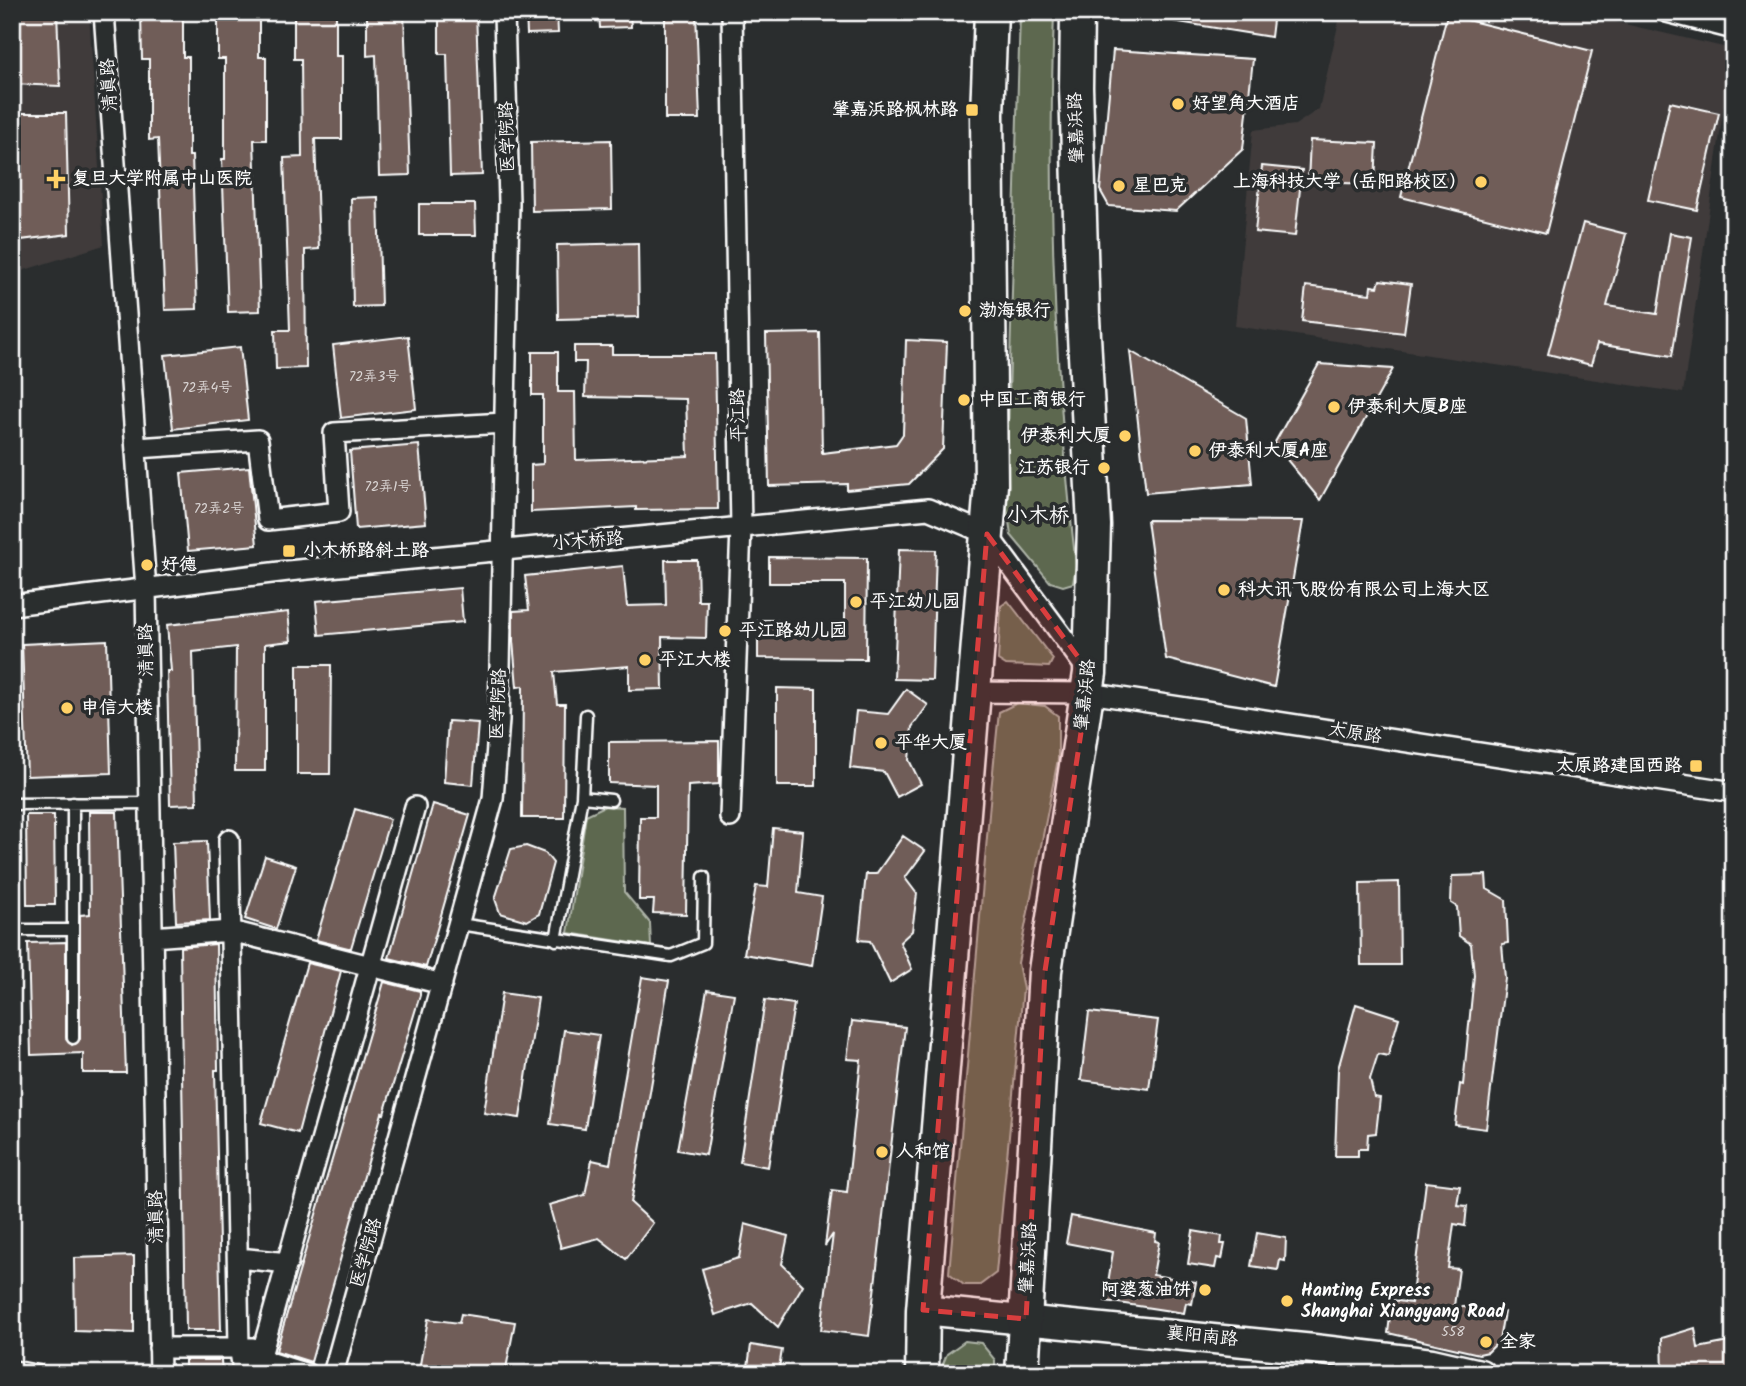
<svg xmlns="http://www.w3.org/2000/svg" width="1746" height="1386" font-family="Kalam,'LXGW WenKai TC',sans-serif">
<rect width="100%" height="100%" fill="#2a2d2e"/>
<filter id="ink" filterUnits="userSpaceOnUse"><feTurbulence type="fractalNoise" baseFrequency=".0143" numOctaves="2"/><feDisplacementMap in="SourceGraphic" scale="14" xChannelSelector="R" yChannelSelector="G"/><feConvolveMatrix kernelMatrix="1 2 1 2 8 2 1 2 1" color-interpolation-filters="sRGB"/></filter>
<g filter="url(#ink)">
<!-- built -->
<path fill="#3f3b3b" d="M 12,12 L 89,12 L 104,245 L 12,274 Z
M 1341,12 L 1573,12 L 1732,49 L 1683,393 L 1235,326 L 1253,130 L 1295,125 L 1319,109 Z"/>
<!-- green -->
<path fill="#5d6850" stroke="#aeb4a8" stroke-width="2" d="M 1020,12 L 1054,12 C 1047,197 1055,383 1076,566 L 1073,583 L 1063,586 L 1050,582 L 1011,535 L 1006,501 Z
M 1008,601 L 1053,659 L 1049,667 L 1006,665 L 998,660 L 1001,606 Z
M 1017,703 L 1045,706 L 1058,716 L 1058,759 L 1018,963 L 1023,989 L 996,1273 L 980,1285 L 964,1285 L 949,1273 L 991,791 L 999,712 Z
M 605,806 L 623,807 L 624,892 L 650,923 L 651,946 L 568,933 L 586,815 Z
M 965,1341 L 981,1343 L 995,1360 L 995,1374 L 939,1374 L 947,1354 Z"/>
<!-- building -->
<path fill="#6f5d58" stroke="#fff" stroke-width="2" d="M 12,12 L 57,12 L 60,86 L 12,84 Z
M 141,12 L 183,12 L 183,57 L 189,57 L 189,156 L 192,156 L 197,309 L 165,310 L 158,139 L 149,140 L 149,59 L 142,59 Z
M 218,12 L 259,12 L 259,57 L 266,57 L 266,140 L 254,140 L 260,311 L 228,312 L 222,159 L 225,159 L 225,59 L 218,59 Z
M 294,12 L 336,12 L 336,56 L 342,56 L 342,139 L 315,139 L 319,249 L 305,250 L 306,368 L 276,369 L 275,330 L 290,330 L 284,158 L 302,157 L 301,59 L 294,59 Z
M 367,12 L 404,12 L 410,175 L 379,176 L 376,55 L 367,56 Z
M 439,12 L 476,12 L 482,175 L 450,176 L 447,54 L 439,54 Z
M 526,12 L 557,12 L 558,33 L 527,34 Z
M 599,12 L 630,12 L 631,27 L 600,28 Z
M 665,12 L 696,12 L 700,119 L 665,119 Z
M 1167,12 L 1274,12 L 1271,37 L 1166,20 Z
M 1447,15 L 1592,51 L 1546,233 L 1401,197 Z
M 1113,50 L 1253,59 L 1243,149 L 1176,211 L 1109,206 L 1100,190 Z
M 1670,102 L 1719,113 L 1697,210 L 1648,200 Z
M 12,113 L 66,113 L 69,234 L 12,241 Z
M 611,140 L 612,209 L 532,211 L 531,142 Z
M 1310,140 L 1377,143 L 1375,184 L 1308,182 Z
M 1262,166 L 1302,170 L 1295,236 L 1255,232 Z
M 378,197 L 381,306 L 353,307 L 351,198 Z
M 419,204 L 475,204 L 476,235 L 419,235 Z
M 1583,223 L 1626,234 L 1607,306 L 1657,314 L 1670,233 L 1692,237 L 1672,356 L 1597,344 L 1591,365 L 1548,354 Z
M 638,243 L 639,317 L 558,319 L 557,245 Z
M 1380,280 L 1411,284 L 1404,333 L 1302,321 L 1306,286 L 1370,294 L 1371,286 L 1378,287 Z
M 820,333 L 822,453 L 896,444 L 903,434 L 906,340 L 947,342 L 943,449 L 909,484 L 847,490 L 847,484 L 769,486 L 766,334 Z
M 408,336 L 416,409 L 341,418 L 333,345 Z
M 574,346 L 612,346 L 612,354 L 715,354 L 718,509 L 636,510 L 636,507 L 531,512 L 531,465 L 543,464 L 543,395 L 532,395 L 532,352 L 558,352 L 558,392 L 575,392 L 576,460 L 688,456 L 686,399 L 585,397 L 586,362 L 574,362 Z
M 240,347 L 248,420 L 173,429 L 165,355 Z
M 1130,351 L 1246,418 L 1252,484 L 1146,493 Z
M 1319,364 L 1393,369 L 1320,500 L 1274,444 Z
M 419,445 L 426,523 L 356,529 L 350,451 Z
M 249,467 L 257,545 L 188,551 L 181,473 Z
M 1147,520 L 1303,521 L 1274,687 L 1166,659 Z
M 899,549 L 936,550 L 932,680 L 894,679 Z
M 769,557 L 867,558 L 866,659 L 758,658 L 758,620 L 782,620 L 782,634 L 845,634 L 845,583 L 769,583 Z
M 665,560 L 697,560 L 698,601 L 707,601 L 706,638 L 662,637 L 663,689 L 629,690 L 629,666 L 554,672 L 557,704 L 565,704 L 564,818 L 522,818 L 523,686 L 517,687 L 513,641 L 513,611 L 529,610 L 525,576 L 623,566 L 627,606 L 666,605 Z
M 460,588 L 463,622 L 319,635 L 316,601 Z
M 288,612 L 291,641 L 265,644 L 265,771 L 235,771 L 236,647 L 193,652 L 197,804 L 170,805 L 167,671 L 171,671 L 167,625 Z
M 107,640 L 111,773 L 27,776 L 22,644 Z
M 297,665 L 331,665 L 330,774 L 297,774 Z
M 777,688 L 816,689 L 816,786 L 777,786 Z
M 906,689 L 928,705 L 912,727 L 909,760 L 921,784 L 897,797 L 884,772 L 850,768 L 856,711 L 888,714 Z
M 448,721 L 478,723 L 473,785 L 444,782 Z
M 719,741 L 719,784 L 688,786 L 686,914 L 653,913 L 654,900 L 639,900 L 640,817 L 656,817 L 656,785 L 609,783 L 609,742 Z
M 433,804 L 470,815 L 426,967 L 389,958 Z
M 355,809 L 390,819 L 351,948 L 348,948 L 316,940 Z
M 89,812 L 117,812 L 126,1073 L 83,1073 L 83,1053 L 31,1055 L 28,943 L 66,942 L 66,1038 L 72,1045 L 80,1039 L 80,915 L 90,914 Z
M 26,815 L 54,815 L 55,905 L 27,905 Z
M 773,828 L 803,831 L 798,893 L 822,897 L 812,966 L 744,954 L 756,886 L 768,887 Z
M 903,836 L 925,851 L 905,878 L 917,894 L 912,931 L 900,942 L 912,969 L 890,983 L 870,941 L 859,940 L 866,874 L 876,874 Z
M 207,841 L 210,920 L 176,922 L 173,842 Z
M 526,846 L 545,853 L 553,863 L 539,914 L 527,921 L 500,913 L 495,899 L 511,849 Z
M 265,856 L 296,866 L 276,929 L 245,919 Z
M 1486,875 L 1487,889 L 1506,900 L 1508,943 L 1502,944 L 1505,978 L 1486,1129 L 1455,1125 L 1460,1084 L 1463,1085 L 1474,975 L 1471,944 L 1459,936 L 1457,907 L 1451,903 L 1452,876 Z
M 1399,882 L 1400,965 L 1361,965 L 1360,883 Z
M 216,944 L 218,1070 L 215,1070 L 221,1330 L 186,1330 L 180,947 Z
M 307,963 L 341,971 L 298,1133 L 261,1123 Z
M 642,977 L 669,981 L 631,1203 L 653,1223 L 626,1259 L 599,1238 L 561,1248 L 549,1205 L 585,1195 L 592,1160 L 610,1164 Z
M 384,982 L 420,991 L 420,995 L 384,1114 L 382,1113 L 311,1362 L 276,1351 Z
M 707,990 L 734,994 L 706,1155 L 678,1150 Z
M 502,993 L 538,998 L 520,1118 L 484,1113 Z
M 765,1000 L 794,1004 L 768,1167 L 740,1162 Z
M 1356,1004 L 1399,1018 L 1388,1056 L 1378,1054 L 1370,1079 L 1374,1097 L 1380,1098 L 1376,1133 L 1368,1134 L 1367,1149 L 1358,1149 L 1358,1156 L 1335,1156 L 1338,1069 Z
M 1089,1012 L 1158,1020 L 1149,1089 L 1081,1080 Z
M 852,1021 L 905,1027 L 869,1336 L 821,1330 L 833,1234 L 825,1246 L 832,1190 L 847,1192 L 861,1060 L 847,1059 Z
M 564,1030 L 599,1035 L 585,1129 L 550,1124 Z
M 1426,1182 L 1460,1186 L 1457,1205 L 1467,1206 L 1465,1226 L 1454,1224 L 1448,1268 L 1459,1269 L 1454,1306 L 1504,1312 L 1499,1341 L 1488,1352 L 1479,1354 L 1388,1333 L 1392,1300 L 1411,1303 Z
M 1071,1216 L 1156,1233 L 1155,1241 L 1159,1242 L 1153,1275 L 1196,1282 L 1192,1304 L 1186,1303 L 1184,1313 L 1105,1301 L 1113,1252 L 1066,1243 Z
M 745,1224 L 788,1236 L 782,1264 L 803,1285 L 778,1327 L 752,1303 L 715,1315 L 702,1269 L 739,1258 Z
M 1193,1231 L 1222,1236 L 1221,1244 L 1225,1244 L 1222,1259 L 1217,1258 L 1215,1268 L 1188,1264 Z
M 1257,1233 L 1286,1238 L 1285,1261 L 1280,1260 L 1278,1270 L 1251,1266 Z
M 134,1256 L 134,1333 L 75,1331 L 74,1258 Z
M 461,1314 L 515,1322 L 505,1374 L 440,1374 L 419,1370 L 428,1319 L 459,1323 Z
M 1695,1328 L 1698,1348 L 1734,1341 L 1734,1374 L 1663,1374 L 1662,1338 Z
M 751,1345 L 782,1350 L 778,1374 L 747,1374 Z
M 185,1360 L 221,1360 L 222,1374 L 185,1374 Z"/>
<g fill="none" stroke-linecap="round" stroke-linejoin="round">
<defs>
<path id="lane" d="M 582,797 L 611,800
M 12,804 L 150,803
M 459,924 L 671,956 L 703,943 L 704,877
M 12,930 L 73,930
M 556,940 L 582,797 L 586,715
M 73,1038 L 73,803
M 12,1366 L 53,1374
M 140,1374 L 160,1372"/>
<path id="street" d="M 104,12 L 146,589 L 160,1374
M 1667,12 L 1734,29
M 137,448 L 258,440 L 268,520 L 339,512 L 334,433 L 504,423
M 12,605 L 288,571 L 928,509 L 987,534 L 1089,672
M 974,692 L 1089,693 L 1734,792
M 730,817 L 741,528 L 732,12
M 229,840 L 239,1346 L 243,1370 L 257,1370 L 415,807
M 152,937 L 231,931 L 442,984
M 238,1258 L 288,1263
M 159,1348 L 253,1348
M 260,1359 L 307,1374
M 333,1374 L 493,799 L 499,720 L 509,203 L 504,12"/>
<path id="secondary" d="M 923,1310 L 1314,1349 L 1432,1363 L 1480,1374"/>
<path id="primary" d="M 922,1374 L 923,1310 L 991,485 L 987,114 L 991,12
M 1022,1374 L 1045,971 L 1090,673 L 1094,525 L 1083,317 L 1076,87 L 1077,12"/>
</defs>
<!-- lane casing -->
<use href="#lane" stroke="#fff" stroke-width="15"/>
<!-- street casing -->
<use href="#street" stroke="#fff" stroke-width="24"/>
<!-- secondary casing -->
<use href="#secondary" stroke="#fff" stroke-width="33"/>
<!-- primary casing -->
<use href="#primary" stroke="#fff" stroke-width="37"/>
<!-- lane -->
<use href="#lane" stroke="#2a2d2e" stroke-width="10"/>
<!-- street -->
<use href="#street" stroke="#2a2d2e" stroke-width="19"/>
<!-- secondary -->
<use href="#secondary" stroke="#2a2d2e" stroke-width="28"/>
<!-- primary -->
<use href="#primary" stroke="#2a2d2e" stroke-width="32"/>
</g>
</g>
<!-- marked area -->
<path fill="#da3e3e" fill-opacity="0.2" stroke="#da3e3e" stroke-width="5" stroke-dasharray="14 9" stroke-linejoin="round" d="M 987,534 L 1090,673 L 1045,971 L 1026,1319 L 923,1310 Z"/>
<!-- markers -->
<g fill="#ffd166" stroke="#2a2d2e" stroke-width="2.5">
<circle cx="1178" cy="104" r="7"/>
<rect x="965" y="103" width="14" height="14" rx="3.5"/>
<path d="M52.5 168.5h7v7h7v7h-7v7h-7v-7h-7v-7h7z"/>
<circle cx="1481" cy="182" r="7"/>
<circle cx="1119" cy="186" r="7"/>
<circle cx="965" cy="311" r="7"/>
<circle cx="964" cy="400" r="7"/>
<circle cx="1334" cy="407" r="7"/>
<circle cx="1125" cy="436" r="7"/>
<circle cx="1195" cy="451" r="7"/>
<circle cx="1104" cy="468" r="7"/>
<rect x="282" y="544" width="14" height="14" rx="3.5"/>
<circle cx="147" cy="565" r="7"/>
<circle cx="1224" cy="590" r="7"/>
<circle cx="856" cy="602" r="7"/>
<circle cx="725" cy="631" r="7"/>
<circle cx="645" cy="660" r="7"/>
<circle cx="67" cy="708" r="7"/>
<circle cx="881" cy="743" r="7"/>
<rect x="1689" y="759" width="14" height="14" rx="3.5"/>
<circle cx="882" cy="1152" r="7"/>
<circle cx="1205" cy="1290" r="7"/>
<circle cx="1287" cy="1301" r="7"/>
<circle cx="1486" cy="1342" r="7"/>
</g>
<g text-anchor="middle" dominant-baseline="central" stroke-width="7" stroke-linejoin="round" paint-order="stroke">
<!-- number labels -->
<g font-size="14" fill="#dbd6d5">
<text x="374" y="377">72弄3号</text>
<text x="207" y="388">72弄4号</text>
<text x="388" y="487">72弄1号</text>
<text x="219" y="509">72弄2号</text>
<text x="1453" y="1332">558</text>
</g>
<!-- street labels -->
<g font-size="18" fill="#fff" stroke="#2a2d2e">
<text transform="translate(110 85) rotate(-94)">清真路</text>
<text transform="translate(1077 128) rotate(-92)">肇嘉浜路</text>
<text transform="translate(508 137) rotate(-92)">医学院路</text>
<text transform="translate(739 415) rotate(-91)">平江路</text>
<text transform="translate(588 542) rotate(-5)">小木桥路</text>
<text transform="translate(147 650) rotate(-91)">清真路</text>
<text transform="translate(1086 695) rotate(-84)">肇嘉浜路</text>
<text transform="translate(499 704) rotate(-88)">医学院路</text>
<text transform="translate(1355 734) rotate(9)">太原路</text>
<text transform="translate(157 1217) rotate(-91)">清真路</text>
<text transform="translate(367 1253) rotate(-74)">医学院路</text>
<text transform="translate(1029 1258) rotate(-87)">肇嘉浜路</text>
<text transform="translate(1202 1337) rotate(6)">襄阳南路</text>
</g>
<!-- poi labels -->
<g font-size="18" font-weight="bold" fill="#fff" stroke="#2a2d2e" text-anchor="start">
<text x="1192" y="104">好望角大酒店</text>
<text x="958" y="110" text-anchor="end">肇嘉浜路枫林路</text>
<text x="72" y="179">复旦大学附属中山医院</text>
<text x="1467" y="182" text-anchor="end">上海科技大学（岳阳路校区）</text>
<text x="1133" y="186">星巴克</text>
<text x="979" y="311">渤海银行</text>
<text x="978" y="400">中国工商银行</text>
<text x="1348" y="407">伊泰利大厦B座</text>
<text x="1111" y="436" text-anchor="end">伊泰利大厦</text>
<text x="1209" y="451">伊泰利大厦A座</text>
<text x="1090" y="468" text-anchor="end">江苏银行</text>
<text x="303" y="551">小木桥路斜土路</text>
<text x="161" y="565">好德</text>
<text x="1238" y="590">科大讯飞股份有限公司上海大区</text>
<text x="870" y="602">平江幼儿园</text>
<text x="739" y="631">平江路幼儿园</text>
<text x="659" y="660">平江大楼</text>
<text x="81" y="708">申信大楼</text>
<text x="895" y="743">平华大厦</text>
<text x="1682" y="766" text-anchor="end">太原路建国西路</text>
<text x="896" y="1152">人和馆</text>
<text x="1191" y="1290" text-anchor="end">阿婆葱油饼</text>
<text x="1301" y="1291">Hanting Express<tspan x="1301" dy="21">Shanghai Xiangyang Road</tspan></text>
<text x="1500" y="1342">全家</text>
</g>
<!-- quarter labels -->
<g font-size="21" fill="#fff" stroke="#2a2d2e">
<text x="1038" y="516">小木桥</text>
</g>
</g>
<!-- margin -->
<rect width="1746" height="1386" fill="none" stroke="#2a2d2e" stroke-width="42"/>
<rect x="21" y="21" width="1704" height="1344" fill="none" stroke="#fff" stroke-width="2.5" filter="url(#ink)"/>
</svg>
